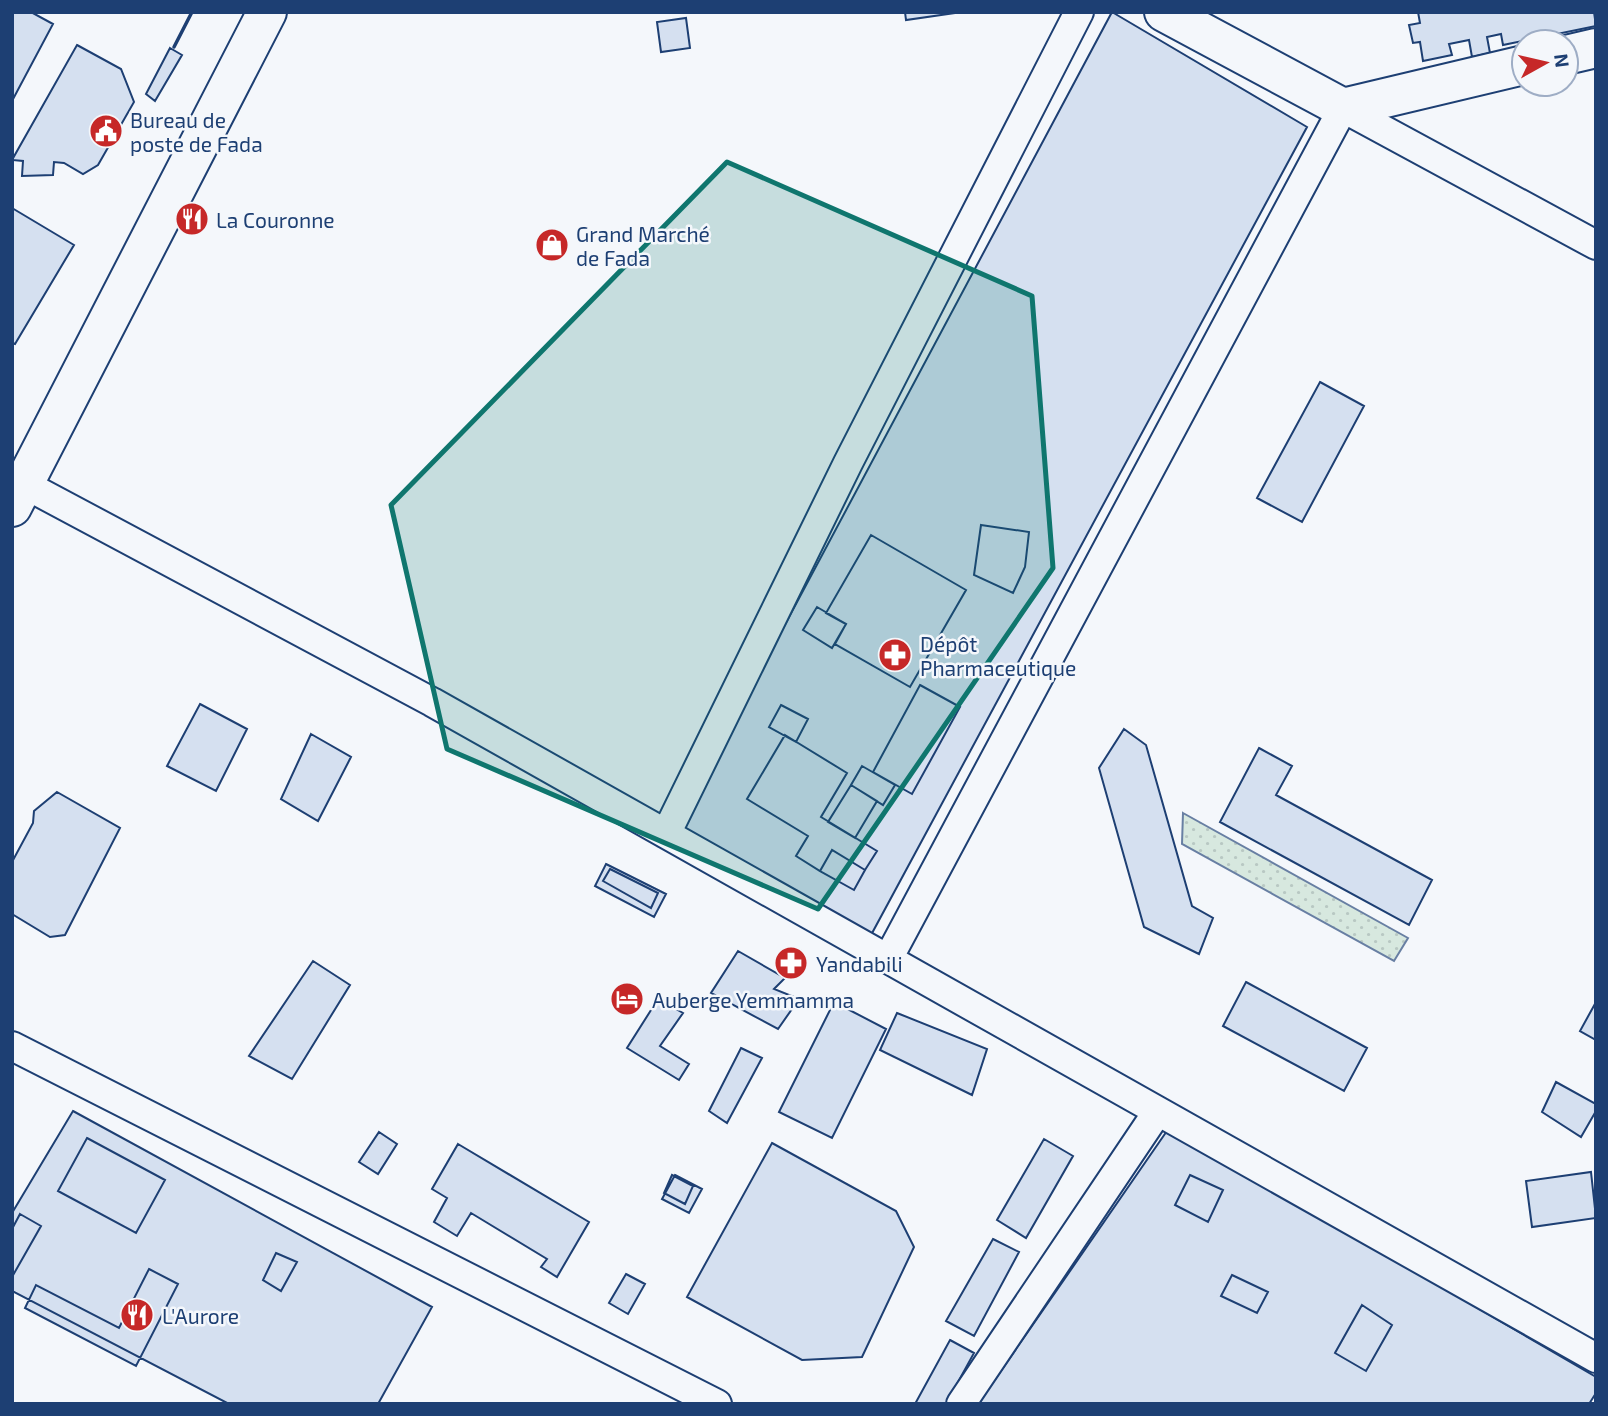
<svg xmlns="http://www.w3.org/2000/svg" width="1608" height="1416" font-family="'Exo 2',sans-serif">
<defs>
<pattern id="grass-dots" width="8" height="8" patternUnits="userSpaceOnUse" patternTransform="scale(1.75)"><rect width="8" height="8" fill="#d7e8df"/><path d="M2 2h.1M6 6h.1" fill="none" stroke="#b8c8c3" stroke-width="1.8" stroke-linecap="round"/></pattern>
</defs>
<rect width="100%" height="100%" fill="#f4f7fb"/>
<!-- grass -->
<path fill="url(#grass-dots)" stroke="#687fa3" stroke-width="2" d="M 1183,813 L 1408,938 L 1394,961 L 1182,844 Z"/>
<!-- building -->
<path fill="#d5e0f0" stroke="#1d3f73" stroke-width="2" d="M 12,12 L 31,12 L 53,24 L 12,101 Z
M 905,12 L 962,12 L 906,20 Z
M 1112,12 L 1307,127 L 871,935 L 678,825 Z
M 1418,12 L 1594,12 L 1596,26 L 1503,45 L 1501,34 L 1487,37 L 1490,53 L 1472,57 L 1469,40 L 1449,44 L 1452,55 L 1423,61 L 1420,42 L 1413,43 L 1409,25 L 1420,23 Z
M 686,18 L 690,48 L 661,52 L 657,22 Z
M 77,45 L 121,69 L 134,102 L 98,165 L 83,174 L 64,163 L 54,162 L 53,175 L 22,176 L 23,161 L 12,160 Z
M 170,48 L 182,55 L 155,101 L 146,94 Z
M 12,208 L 74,245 L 15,344 L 12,343 Z
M 1320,382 L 1364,406 L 1302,522 L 1257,498 Z
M 981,525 L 1029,532 L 1025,567 L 1013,593 L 974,575 Z
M 871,535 L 966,590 L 910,687 L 835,644 L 846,624 L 826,613 Z
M 817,607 L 846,624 L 832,648 L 803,630 Z
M 920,685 L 960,707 L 912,794 L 873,772 Z
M 200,704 L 247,729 L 216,791 L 167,766 Z
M 781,705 L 808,719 L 796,742 L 769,727 Z
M 1124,729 L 1146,745 L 1192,906 L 1213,918 L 1199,954 L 1144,927 L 1099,768 Z
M 311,734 L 351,757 L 318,821 L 281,799 Z
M 785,735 L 847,773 L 821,817 L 877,851 L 865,870 L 832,850 L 820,871 L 796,856 L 808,836 L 747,799 Z
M 1259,748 L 1292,766 L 1276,795 L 1432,880 L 1409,925 L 1220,822 Z
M 862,766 L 895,785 L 883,805 L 851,785 Z
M 851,785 L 877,801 L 855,838 L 828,822 Z
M 57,792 L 120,828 L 65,935 L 50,937 L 12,914 L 12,862 L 33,823 L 34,811 Z
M 832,850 L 865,870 L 854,890 L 820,871 Z
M 606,864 L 666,894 L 654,917 L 595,886 Z
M 610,869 L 658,893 L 651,908 L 603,881 Z
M 738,951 L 785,978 L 774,989 L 799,999 L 778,1029 L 711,993 Z
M 313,961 L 350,985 L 292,1079 L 249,1056 Z
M 1246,982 L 1367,1048 L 1344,1091 L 1223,1026 Z
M 658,999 L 683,1013 L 660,1046 L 689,1064 L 679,1080 L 627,1048 Z
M 834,1002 L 886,1029 L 832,1138 L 779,1112 Z
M 1596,1002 L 1596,1040 L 1580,1031 Z
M 897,1013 L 987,1049 L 972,1095 L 880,1050 Z
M 741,1048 L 762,1058 L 727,1123 L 709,1111 Z
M 1556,1082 L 1596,1104 L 1596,1111 L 1581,1137 L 1542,1112 Z
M 73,1111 L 432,1307 L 378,1404 L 229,1404 L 12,1291 L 12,1213 Z
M 1169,1128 L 1596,1377 L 1596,1393 L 1589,1404 L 978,1404 Z
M 379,1132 L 397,1144 L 378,1174 L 359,1162 Z
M 87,1138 L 165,1180 L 136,1233 L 58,1191 Z
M 1044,1139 L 1073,1156 L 1026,1238 L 997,1220 Z
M 772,1143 L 896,1211 L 914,1247 L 862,1357 L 802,1360 L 687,1297 Z
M 458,1144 L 589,1222 L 557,1277 L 541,1267 L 547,1259 L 471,1213 L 457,1236 L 434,1222 L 447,1198 L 432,1189 Z
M 1591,1172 L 1596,1218 L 1532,1227 L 1526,1181 Z
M 672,1175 L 693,1186 L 685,1204 L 664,1193 Z
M 675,1175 L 702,1189 L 689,1213 L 662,1199 Z
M 1190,1175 L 1223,1190 L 1208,1222 L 1175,1205 Z
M 20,1214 L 41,1226 L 12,1277 L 12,1229 Z
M 993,1239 L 1019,1252 L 974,1336 L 946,1321 Z
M 276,1253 L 297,1262 L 281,1291 L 263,1280 Z
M 149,1269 L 178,1284 L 136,1366 L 25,1308 L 36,1285 L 119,1328 Z
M 626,1274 L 645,1284 L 628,1314 L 609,1303 Z
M 1232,1275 L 1268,1292 L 1257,1313 L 1221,1296 Z
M 1362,1305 L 1392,1325 L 1366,1371 L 1335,1353 Z
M 950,1340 L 974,1353 L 946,1404 L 915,1404 Z"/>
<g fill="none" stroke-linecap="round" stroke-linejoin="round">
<defs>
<path id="minor" d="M 24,484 L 432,702 L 1596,1358
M 666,834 L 848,463 L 1079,12
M 888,959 L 1343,108 L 1596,245
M 12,1046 L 717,1404
M 961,1404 L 1158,1111"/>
<path id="primary" d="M 1164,12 L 1343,108 L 1524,65
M 1566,55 L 1596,48"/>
<path id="trunk" d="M 12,507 L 267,12"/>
</defs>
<!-- minor casing -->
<use href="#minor" stroke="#1d3f73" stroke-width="32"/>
<!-- primary casing -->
<use href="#primary" stroke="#1d3f73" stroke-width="42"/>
<!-- trunk casing -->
<use href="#trunk" stroke="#1d3f73" stroke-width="42"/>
<!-- minor -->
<use href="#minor" stroke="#f4f7fb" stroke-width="28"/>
<!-- primary -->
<use href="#primary" stroke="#f4f7fb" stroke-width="38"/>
<!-- trunk -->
<use href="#trunk" stroke="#f4f7fb" stroke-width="38"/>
<!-- wall -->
<path stroke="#1d3f73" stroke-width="3.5" d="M 174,47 L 192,12"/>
</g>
<!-- marked area -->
<path fill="#0f766e" fill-opacity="0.2" stroke="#0f766e" stroke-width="5" stroke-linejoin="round" d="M 727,162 L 1032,296 L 1053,568 L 818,909 L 447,749 L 391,505 Z"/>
<!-- icons -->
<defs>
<symbol id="civic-disc" viewBox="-11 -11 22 22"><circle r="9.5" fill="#c62828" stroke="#f4f7fb"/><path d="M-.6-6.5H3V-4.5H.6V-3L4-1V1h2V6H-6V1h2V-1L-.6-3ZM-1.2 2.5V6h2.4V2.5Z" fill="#fff"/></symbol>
<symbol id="restaurant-disc" viewBox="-11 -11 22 22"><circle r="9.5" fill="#c62828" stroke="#f4f7fb"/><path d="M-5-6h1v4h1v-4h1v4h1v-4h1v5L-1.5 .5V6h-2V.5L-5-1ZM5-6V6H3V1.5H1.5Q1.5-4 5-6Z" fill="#fff"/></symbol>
<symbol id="shop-disc" viewBox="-11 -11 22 22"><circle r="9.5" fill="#c62828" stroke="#f4f7fb"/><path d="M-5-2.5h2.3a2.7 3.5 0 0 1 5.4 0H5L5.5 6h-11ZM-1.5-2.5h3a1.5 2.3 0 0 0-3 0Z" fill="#fff"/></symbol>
<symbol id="pharmacy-disc" viewBox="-11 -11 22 22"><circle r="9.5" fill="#c62828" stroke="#f4f7fb"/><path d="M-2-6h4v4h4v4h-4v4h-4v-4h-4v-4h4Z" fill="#fff"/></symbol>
<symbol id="hotel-disc" viewBox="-11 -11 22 22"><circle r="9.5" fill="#c62828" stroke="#f4f7fb"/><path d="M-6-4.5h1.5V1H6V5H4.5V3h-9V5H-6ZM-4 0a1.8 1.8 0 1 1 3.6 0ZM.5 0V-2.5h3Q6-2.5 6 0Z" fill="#fff"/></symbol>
</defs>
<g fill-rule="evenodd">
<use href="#civic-disc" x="87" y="112" width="38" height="38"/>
<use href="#restaurant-disc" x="173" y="200" width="38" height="38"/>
<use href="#shop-disc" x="533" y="226" width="38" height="38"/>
<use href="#pharmacy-disc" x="876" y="636" width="38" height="38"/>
<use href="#pharmacy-disc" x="772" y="944" width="38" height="38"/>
<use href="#hotel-disc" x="608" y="980" width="38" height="38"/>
<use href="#restaurant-disc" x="118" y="1296" width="38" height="38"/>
</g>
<g text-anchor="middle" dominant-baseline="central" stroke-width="5" stroke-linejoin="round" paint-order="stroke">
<!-- poi labels -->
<g font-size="21" fill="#1d3f73" stroke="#f4f7fb" text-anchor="start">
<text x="130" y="119">Bureau de<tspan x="130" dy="24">poste de Fada</tspan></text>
<text x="216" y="219">La Couronne</text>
<text x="576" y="233">Grand Marché<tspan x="576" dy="24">de Fada</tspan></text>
<text x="920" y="643">Dépôt<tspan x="920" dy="24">Pharmaceutique</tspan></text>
<text x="816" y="963">Yandabili</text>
<text x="652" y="999">Auberge Yemmamma</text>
<text x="162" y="1315">L'Aurore</text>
</g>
</g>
<!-- border -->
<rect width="1608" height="1416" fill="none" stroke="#1d3f73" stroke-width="28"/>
<!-- north arrow -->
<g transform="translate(1545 63) rotate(82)"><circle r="33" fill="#f4f7fb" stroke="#9eadc5" stroke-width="2"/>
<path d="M0-5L12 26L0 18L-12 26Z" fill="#c62828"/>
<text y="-10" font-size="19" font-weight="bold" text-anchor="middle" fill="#1d3f73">N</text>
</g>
</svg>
